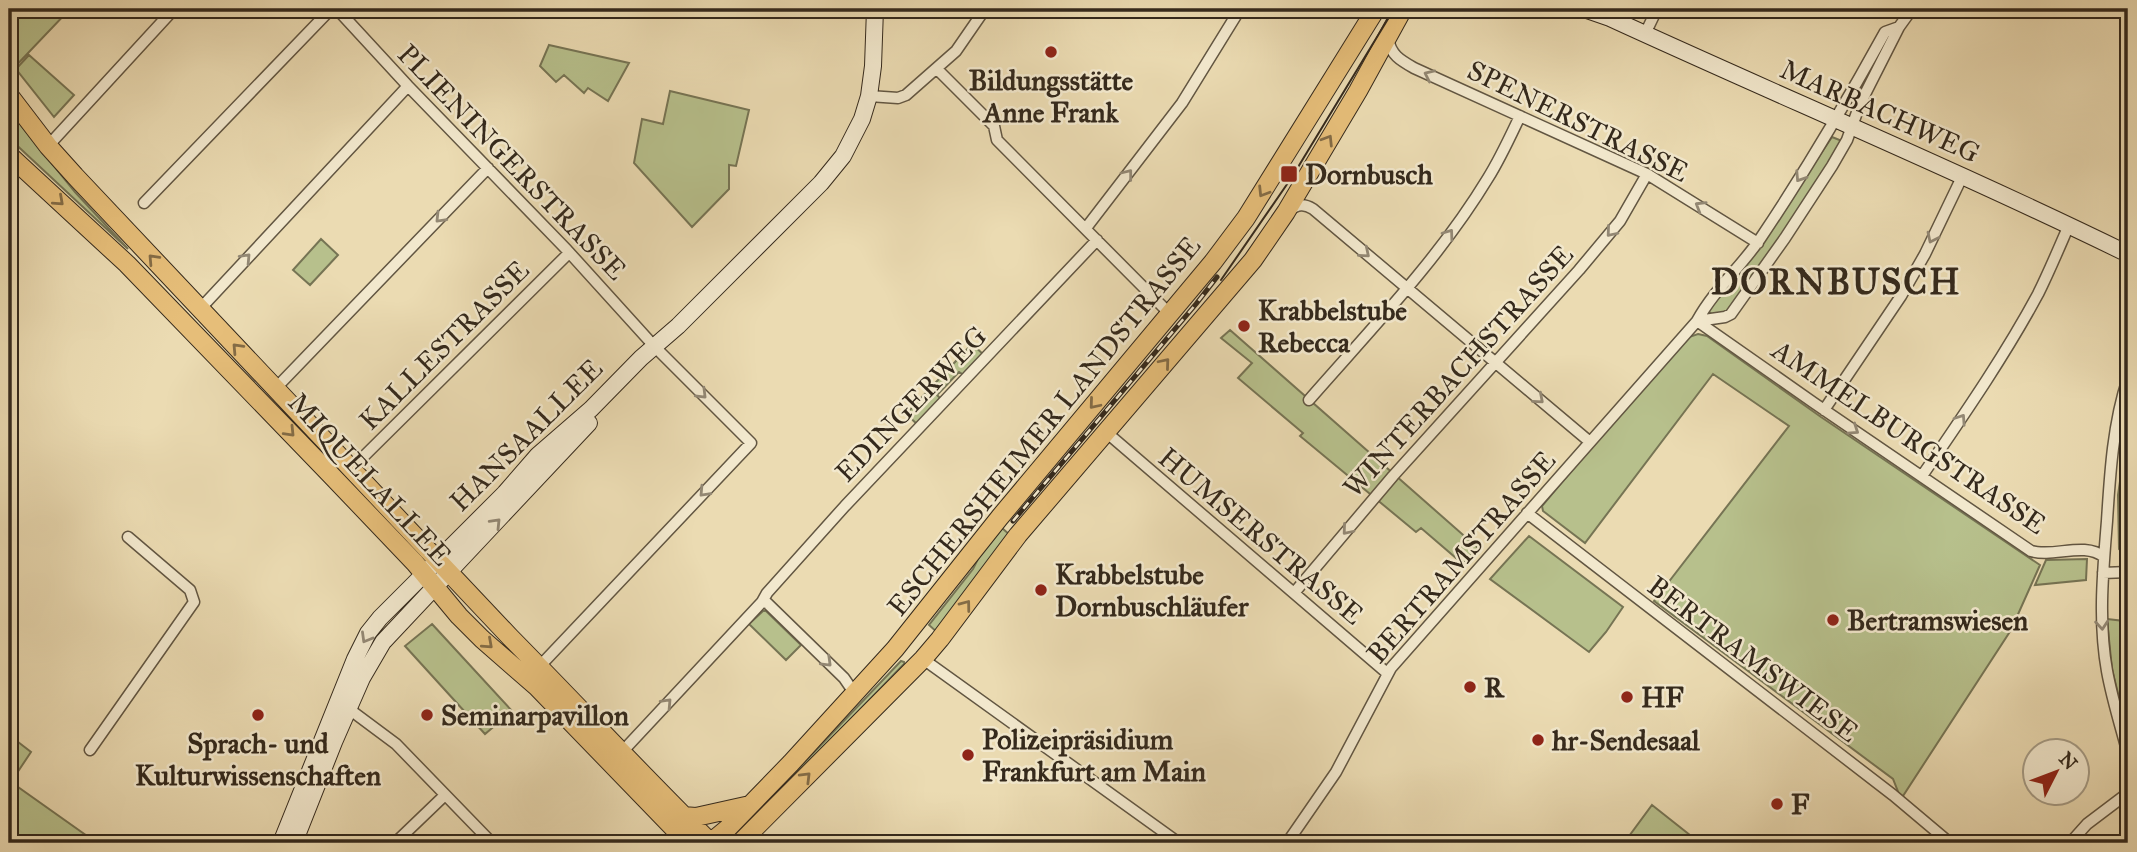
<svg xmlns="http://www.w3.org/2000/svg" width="2137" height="852" font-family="'IM FELL Great Primer',serif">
<rect width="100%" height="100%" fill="#ebdbb2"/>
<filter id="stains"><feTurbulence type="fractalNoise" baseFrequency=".00286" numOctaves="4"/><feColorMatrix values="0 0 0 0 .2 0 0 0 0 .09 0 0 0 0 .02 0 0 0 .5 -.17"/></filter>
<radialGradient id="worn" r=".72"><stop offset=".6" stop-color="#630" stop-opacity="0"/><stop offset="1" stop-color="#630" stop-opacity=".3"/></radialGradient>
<!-- green -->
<path fill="#b7c08c" stroke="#767454" stroke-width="2" d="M 9,9 L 70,9 L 9,73 Z
M 549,45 L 629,63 L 608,101 L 588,88 L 584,93 L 564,75 L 556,82 L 540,66 Z
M 29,55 L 74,95 L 54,117 L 16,69 Z
M 670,91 L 749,110 L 736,166 L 729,165 L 729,189 L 692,227 L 634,163 L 642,119 L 663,124 Z
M 9,110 L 75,192 L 128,249 L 9,138 Z
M 1832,137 L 1842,141 L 1781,238 L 1726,314 L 1713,315 L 1708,311 L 1760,244 Z
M 321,239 L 338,255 L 310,285 L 293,270 Z
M 1230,330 L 1478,548 L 1463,564 L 1421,528 L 1416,532 L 1300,436 L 1303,433 L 1238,378 L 1252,363 L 1221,338 Z
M 1698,334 L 1707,336 L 1821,417 L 2040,565 L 2011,630 L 1901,799 L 1893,779 L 1654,601 L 1789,426 L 1713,374 L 1585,543 L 1543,511 L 1542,506 L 1592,446 L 1689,337 Z
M 972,344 L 984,355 L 964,375 L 959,372 L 937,395 L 941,399 L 917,424 L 906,414 Z
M 2128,426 L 2128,557 L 2119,549 L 2118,495 Z
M 1002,528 L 1011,536 L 939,634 L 929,625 L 973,569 L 982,551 Z
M 1529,536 L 1623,607 L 1606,632 L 1589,652 L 1490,579 Z
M 2087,559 L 2086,580 L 2035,585 L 2046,560 Z
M 763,611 L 766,611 L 801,645 L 786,660 L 749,624 Z
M 2107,619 L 2124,621 L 2128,651 L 2128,734 L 2112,669 Z
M 432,624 L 512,711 L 485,734 L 405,646 Z
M 901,661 L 904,662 L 904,664 L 740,834 L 738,832 Z
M 9,735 L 31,752 L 11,782 L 97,843 L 9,843 Z
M 1652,805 L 1700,843 L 1624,843 Z"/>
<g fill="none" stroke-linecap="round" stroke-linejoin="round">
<defs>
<path id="minor" d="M 337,9 L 408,86 L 567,250 L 654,346 L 751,443 L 539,667
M 1645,34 L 1657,9
M 1388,39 C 1391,55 1400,60 1414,68 L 1647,174 L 1758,243
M 937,69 L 994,126 L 997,140 L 1170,314
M 869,96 L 898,98 L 906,95 L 956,51 L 985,9
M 48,146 L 174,9
M 144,203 L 331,9
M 1289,210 C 1298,205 1303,203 1313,209 L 1590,442
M 1086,228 L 1182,103 L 1240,9
M 200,309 L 408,86
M 1697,321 L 1814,403 L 2031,551 C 2054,558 2084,541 2104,557
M 1697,321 L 1725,317 L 1731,314 L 1785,238 L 1832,166 L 1847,140 L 1860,104 L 1899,27 L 1912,9
M 2128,378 C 2113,423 2110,473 2107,521 C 2103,571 2098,621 2107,671 C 2112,699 2121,727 2128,754
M 275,389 L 488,168
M 1309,400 C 1371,329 1439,259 1488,178 C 1500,159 1510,137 1520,116
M 1824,410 L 1901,296 L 1925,254 L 1962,177
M 1106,432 L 1387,673
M 351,469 L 569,253
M 1922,476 C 1963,416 2004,357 2038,294 C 2049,272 2059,248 2069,225
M 1527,513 L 1893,795 L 1950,843
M 2103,573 L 2128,572
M 1294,593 L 1393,476 L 1579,270 L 1620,221 L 1647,174
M 762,602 L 767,593 L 845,506 L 1097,240
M 923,659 L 1179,843
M 349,709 L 396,744 L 492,843
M 90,750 L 194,602 L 190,590 L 128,537
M 621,753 L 762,602 L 767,603 L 844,678 L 855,694
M 395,843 L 445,795
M 1287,843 L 1336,772 L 1391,668 L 1697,321 C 1714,290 1740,268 1760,239 C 1805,172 1846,103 1885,32 L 1899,27
M 2070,843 L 2087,824 L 2128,793"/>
<path id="secondary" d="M 1584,9 L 1610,18 C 1782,97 1958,171 2128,254
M 281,843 L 355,659 L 368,633 L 380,618 L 505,493 L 538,455 L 591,409 L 641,358 L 678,326 L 821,183 L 843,156 L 862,119 L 869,96 L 873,66 L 875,9
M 294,843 L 334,742 L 362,678 L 383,642 L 589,423"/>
<path id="primary" d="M 9,95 L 48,146 L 75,176 L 510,637 C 578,706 643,776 711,843
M 9,155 L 127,264 L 330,474 L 415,563 L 459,616 L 482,639 L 537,687 L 688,843
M 683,816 L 696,817 L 750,805
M 710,843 L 727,829 L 791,763 L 895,649 L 1000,517 L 1213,262 L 1246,218 L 1376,9
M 740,843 L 923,659 L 940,639 L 1018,535 L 1253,260 L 1286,212 L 1358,91 L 1403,9"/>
</defs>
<!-- minor casing -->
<use href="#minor" stroke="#625642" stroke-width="13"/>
<!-- secondary casing -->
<use href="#secondary" stroke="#34291c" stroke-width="18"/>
<!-- primary casing -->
<use href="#primary" stroke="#34291c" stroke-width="20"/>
<!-- minor -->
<use href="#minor" stroke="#f2e8cd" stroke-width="10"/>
<!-- secondary -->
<use href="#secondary" stroke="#f2e8cd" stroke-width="16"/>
<!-- primary -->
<use href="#primary" stroke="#e6be79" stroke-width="18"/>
<!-- tram -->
<path stroke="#34291c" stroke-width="2" d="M 1221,280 L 1292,177 L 1394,9"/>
<defs>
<path id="rail" d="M 1013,521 L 1196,304 L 1217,277"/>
</defs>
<!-- rail casing -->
<use href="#rail" stroke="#34291c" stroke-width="5"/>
<!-- rail -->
<use href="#rail" stroke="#f2e8cd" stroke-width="2.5" stroke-dasharray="8" stroke-linecap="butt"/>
</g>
<!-- one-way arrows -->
<defs><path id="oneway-chevron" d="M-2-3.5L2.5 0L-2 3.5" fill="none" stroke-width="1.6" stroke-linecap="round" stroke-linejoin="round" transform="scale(1.75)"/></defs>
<g stroke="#938874">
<use href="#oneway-chevron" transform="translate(1429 75) rotate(-155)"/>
<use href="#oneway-chevron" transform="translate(1128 174) rotate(-52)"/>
<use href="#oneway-chevron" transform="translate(1800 177) rotate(123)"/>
<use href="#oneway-chevron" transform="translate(1700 206) rotate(-149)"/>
<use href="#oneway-chevron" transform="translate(440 218) rotate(134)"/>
<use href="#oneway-chevron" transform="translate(1611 232) rotate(130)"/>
<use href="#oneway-chevron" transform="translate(1449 234) rotate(-54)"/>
<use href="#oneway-chevron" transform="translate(1932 238) rotate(116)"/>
<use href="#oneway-chevron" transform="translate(1365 253) rotate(40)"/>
<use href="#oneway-chevron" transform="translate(246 258) rotate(-47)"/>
<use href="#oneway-chevron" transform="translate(702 394) rotate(45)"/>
<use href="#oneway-chevron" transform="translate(1539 399) rotate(41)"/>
<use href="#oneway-chevron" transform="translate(1961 419) rotate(-56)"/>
<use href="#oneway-chevron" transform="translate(1854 430) rotate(34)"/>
<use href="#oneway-chevron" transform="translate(704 492) rotate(133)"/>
<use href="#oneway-chevron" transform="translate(496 523) rotate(-46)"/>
<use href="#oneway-chevron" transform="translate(1347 530) rotate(130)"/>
<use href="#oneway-chevron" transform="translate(2102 625) rotate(85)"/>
<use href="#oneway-chevron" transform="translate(366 638) rotate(120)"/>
<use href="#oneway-chevron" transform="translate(827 662) rotate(44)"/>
<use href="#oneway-chevron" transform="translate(667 703) rotate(-47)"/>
</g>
<g stroke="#846c46">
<use href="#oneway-chevron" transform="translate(1328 140) rotate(-58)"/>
<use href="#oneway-chevron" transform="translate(1263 192) rotate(122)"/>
<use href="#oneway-chevron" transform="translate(59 201) rotate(42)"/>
<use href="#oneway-chevron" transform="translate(153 259) rotate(-133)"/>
<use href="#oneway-chevron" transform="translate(237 348) rotate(-133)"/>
<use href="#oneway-chevron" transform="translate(1165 363) rotate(-50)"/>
<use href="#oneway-chevron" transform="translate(1094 404) rotate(130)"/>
<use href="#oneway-chevron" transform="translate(290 432) rotate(46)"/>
<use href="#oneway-chevron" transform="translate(966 605) rotate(-53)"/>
<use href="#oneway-chevron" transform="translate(488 644) rotate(42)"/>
<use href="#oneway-chevron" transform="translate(806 777) rotate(-45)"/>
</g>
<!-- markers -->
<g fill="#8f2418" stroke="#f2e8cd" stroke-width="2.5">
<circle cx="1051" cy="52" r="7"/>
<rect x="1280" y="165" width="18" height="18" rx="3.5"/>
<circle cx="1244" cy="326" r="7"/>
<circle cx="1041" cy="590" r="7"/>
<circle cx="1833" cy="620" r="7"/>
<circle cx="1470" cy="687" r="7"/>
<circle cx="1627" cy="697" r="7"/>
<circle cx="258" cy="715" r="7"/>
<circle cx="427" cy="715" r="7"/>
<circle cx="1538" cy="740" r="7"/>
<circle cx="968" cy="755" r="7"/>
<circle cx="1777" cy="804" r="7"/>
</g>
<g text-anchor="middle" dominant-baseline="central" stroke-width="5" stroke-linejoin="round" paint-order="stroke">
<!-- poi labels -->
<g font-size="28" font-weight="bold" fill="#34291c" stroke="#f2e8cd" text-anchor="start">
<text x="1051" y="80" text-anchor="middle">Bildungsstätte<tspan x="1051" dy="32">Anne Frank</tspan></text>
<text x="1305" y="174">Dornbusch</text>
<text x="1258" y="310">Krabbelstube<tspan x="1258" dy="32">Rebecca</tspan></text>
<text x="1055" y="574">Krabbelstube<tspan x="1055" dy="32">Dornbuschläufer</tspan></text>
<text x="1847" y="620">Bertramswiesen</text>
<text x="1484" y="687">R</text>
<text x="1641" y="697">HF</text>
<text x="441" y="715">Seminarpavillon</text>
<text x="982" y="739">Polizeipräsidium<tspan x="982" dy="32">Frankfurt am Main</tspan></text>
<text x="1552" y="740">hr-Sendesaal</text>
<text x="258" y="743" text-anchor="middle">Sprach- und<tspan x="258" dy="32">Kulturwissenschaften</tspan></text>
<text x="1791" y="804">F</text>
</g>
<!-- street labels -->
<g font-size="28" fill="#34291c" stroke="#f2e8cd">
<text transform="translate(1880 111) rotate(24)">MARBACHWEG</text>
<text transform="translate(1578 121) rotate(26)">SPENERSTRASSE</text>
<text transform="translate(512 162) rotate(46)">PLIENINGERSTRASSE</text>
<text transform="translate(444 345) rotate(-45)">KALLESTRASSE</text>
<text transform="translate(1458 371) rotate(-48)">WINTERBACHSTRASSE</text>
<text transform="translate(911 404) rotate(-46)">EDINGERWEG</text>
<text transform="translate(1044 426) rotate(-51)">ESCHERSHEIMER LANDSTRASSE</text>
<text transform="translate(526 435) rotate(-45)">HANSAALLEE</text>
<text transform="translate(1909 437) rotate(34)">AMMELBURGSTRASSE</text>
<text transform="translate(370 479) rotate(47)">MIQUELALLEE</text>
<text transform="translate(1261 536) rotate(40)">HUMSERSTRASSE</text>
<text transform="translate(1461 557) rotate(-49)">BERTRAMSTRASSE</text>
<text transform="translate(1753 659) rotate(37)">BERTRAMSWIESE</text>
</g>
<!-- district labels -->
<g font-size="35" font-weight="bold" letter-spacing="2" fill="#34291c" stroke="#f2e8cd">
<text x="1836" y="282">DORNBUSCH</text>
</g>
</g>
<!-- margin -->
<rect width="2137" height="852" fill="none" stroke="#ebdbb2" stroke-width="35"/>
<rect x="10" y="10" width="2116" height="831" fill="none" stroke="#34291c" stroke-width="3.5"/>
<rect x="18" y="18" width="2102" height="817" fill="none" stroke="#34291c" stroke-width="2"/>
<!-- north arrow -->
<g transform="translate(2056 772) rotate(48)"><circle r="33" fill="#f2e8cd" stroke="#a69c86" stroke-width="2"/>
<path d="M0-5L12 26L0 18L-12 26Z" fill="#8f2418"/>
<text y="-10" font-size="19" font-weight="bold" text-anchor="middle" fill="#34291c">N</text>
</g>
<rect width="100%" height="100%" filter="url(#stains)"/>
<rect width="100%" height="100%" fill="url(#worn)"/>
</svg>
